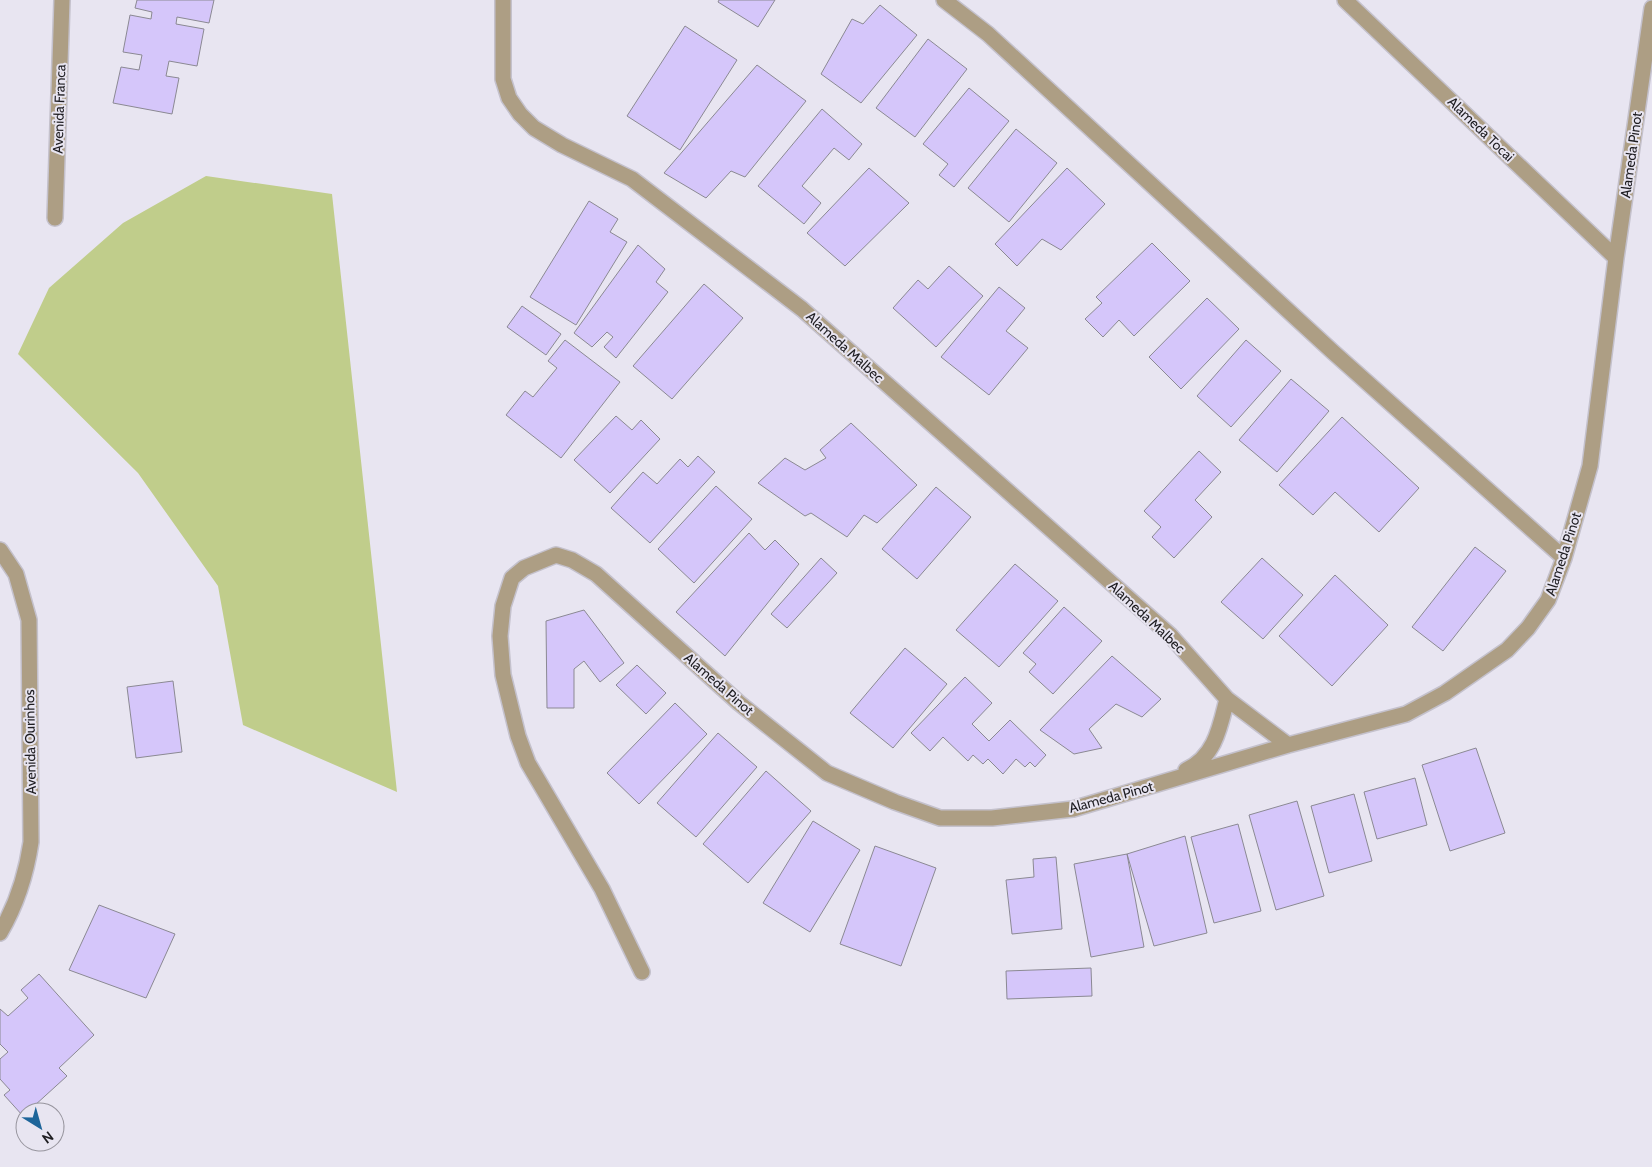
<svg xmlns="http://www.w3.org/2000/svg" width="1652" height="1167" font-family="Cabin,sans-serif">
<rect width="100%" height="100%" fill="#e8e5f1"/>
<!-- green -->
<path fill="#c0cd8b" d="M 206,176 L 332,194 L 397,792 L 243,725 L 218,586 L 138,473 L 18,354 L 49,288 L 123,223 Z"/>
<!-- building -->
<path fill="#d5c6fa" stroke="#8b8993" d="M 137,0 L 214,0 L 209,23 L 177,17 L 176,24 L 204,29 L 197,66 L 169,61 L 166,76 L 179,78 L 172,114 L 113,103 L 121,67 L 139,70 L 142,55 L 123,52 L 130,15 L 151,19 L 152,12 L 135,8 Z
M 719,0 L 775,0 L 758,27 L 718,2 Z
M 880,5 L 917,35 L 861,103 L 821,74 L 852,19 L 863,24 Z
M 685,26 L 737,60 L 680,150 L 627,116 Z
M 928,39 L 967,69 L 915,137 L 876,108 Z
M 757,65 L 806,101 L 745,177 L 731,171 L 706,198 L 664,173 Z
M 969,88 L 1009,121 L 954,187 L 939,175 L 948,164 L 923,144 Z
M 822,109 L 862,144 L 849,160 L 834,148 L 802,186 L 821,203 L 804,224 L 758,186 Z
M 1016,129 L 1057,163 L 1009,222 L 968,188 Z
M 869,168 L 909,203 L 845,266 L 807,233 Z
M 1067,168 L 1105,204 L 1061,250 L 1042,239 L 1017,266 L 995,244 Z
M 589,201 L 618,219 L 610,232 L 627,242 L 576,325 L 530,297 Z
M 1152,243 L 1190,281 L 1134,336 L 1119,320 L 1103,337 L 1085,319 L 1102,303 L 1096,297 Z
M 638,245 L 665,269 L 656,282 L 668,292 L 616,358 L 604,347 L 613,337 L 607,332 L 592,347 L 574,333 Z
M 949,266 L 983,296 L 936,347 L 893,308 L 918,280 L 928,289 Z
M 704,284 L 743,318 L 672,399 L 633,366 Z
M 999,287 L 1025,308 L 1006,331 L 1028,348 L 989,395 L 941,357 Z
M 1207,298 L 1239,329 L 1181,389 L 1149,357 Z
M 522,306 L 561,334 L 546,355 L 507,327 Z
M 565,340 L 620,382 L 561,458 L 506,415 L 525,391 L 533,397 L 557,368 L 548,361 Z
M 1246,340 L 1281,371 L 1231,427 L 1197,396 Z
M 1291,379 L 1329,411 L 1277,472 L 1239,440 Z
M 616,416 L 632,430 L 641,420 L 660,439 L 610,493 L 574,460 Z
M 1342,417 L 1419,488 L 1379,532 L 1335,492 L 1313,515 L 1279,485 Z
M 851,423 L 917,485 L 877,523 L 864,515 L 847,537 L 811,513 L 805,516 L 758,483 L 785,458 L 805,470 L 826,458 L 820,450 Z
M 1199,451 L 1221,472 L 1195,500 L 1212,517 L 1174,558 L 1152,537 L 1161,527 L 1144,511 Z
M 698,456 L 715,472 L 650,543 L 611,508 L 643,472 L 657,484 L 680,459 L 688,467 Z
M 716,486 L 752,519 L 694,583 L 658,549 Z
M 936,487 L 971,517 L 917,579 L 882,549 Z
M 749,533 L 765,550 L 775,540 L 799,564 L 725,656 L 676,612 Z
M 1475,547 L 1506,571 L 1443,651 L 1412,627 Z
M 821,558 L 837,573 L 787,628 L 771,614 Z
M 1262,558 L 1303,595 L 1263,639 L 1221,602 Z
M 1015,564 L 1058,601 L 999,667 L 956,630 Z
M 1335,575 L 1388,625 L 1332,686 L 1279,636 Z
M 1064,607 L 1102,641 L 1053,694 L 1029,672 L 1036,664 L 1023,653 Z
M 584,610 L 624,663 L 600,682 L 584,661 L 574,669 L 574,708 L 547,708 L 546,621 Z
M 905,648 L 947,684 L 893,748 L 850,713 Z
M 1112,656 L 1161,699 L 1142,717 L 1116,704 L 1089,729 L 1102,748 L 1074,754 L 1040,730 Z
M 637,665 L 666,693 L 646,714 L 616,685 Z
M 965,677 L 992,703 L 972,724 L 989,741 L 1010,720 L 1046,755 L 1035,767 L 1030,762 L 1025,767 L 1016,759 L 1003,774 L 988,759 L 983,764 L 973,755 L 968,761 L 943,737 L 930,751 L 911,733 Z
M 173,681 L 182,752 L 136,758 L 127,687 Z
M 675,703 L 707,734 L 639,804 L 607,773 Z
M 718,733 L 757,767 L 696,837 L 657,803 Z
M 1476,748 L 1505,833 L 1450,851 L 1422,765 Z
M 766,771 L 811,811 L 748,883 L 703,844 Z
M 1415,778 L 1427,825 L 1377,839 L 1364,792 Z
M 1354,794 L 1372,861 L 1329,873 L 1311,806 Z
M 1297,801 L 1324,896 L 1276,910 L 1249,815 Z
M 813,821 L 860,850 L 810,932 L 763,903 Z
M 1238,824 L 1261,911 L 1214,923 L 1191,837 Z
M 1185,836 L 1207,933 L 1154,946 L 1127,854 Z
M 875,846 L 936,868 L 901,966 L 840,944 Z
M 1127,854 L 1144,947 L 1091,957 L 1074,864 Z
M 1056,857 L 1062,929 L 1012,934 L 1006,880 L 1034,877 L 1033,859 Z
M 99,905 L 175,934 L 146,998 L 69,970 Z
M 1091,968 L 1092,996 L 1007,999 L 1006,971 Z
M 39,974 L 94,1035 L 59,1068 L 67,1076 L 23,1116 L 4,1095 L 10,1090 L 0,1079 L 0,1059 L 8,1052 L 0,1044 L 0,1009 L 8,1016 L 28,998 L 21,990 Z"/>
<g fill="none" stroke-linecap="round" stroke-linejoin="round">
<defs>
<path id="street" d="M 503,0 L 503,79 L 509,98 L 520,114 L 534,128 L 562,145 L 632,179 L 802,309 L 1170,635 L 1227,699 L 1288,745
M 944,0 L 988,34 L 1333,352 L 1564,558
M 1345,0 L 1616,258
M 55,218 L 62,0
M 0,550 L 16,574 L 29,620 L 31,842 C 26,876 17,904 0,933
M 1186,770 C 1215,757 1220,727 1227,699
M 642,972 L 602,889 L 528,763 L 518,736 L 503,675 L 500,636 L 503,606 L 512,578 L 524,568 L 556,555 L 572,560 L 596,574 L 739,703 L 827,773 L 895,802 L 940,818 L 992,818 L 1073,809 L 1288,745 L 1406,714 L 1445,693 L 1507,650 L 1528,628 L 1548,600 L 1564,558 L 1590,466 L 1616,258 L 1652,8"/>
</defs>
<!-- street casing -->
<use href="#street" stroke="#c4c1cc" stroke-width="18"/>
<!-- street -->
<use href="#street" stroke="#ad9e84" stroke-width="15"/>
</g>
<g text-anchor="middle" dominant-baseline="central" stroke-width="4" stroke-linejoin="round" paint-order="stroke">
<!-- street labels -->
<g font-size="14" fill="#1e1d21" stroke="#e8e5f1">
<text transform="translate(59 109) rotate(-88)">Avenida Franca</text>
<text transform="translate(1481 129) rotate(44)">Alameda Tocai</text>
<text transform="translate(1631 155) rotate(-82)">Alameda Pinot</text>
<text transform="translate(845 347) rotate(42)">Alameda Malbec</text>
<text transform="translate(1563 554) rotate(-72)">Alameda Pinot</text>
<text transform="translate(1147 617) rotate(43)">Alameda Malbec</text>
<text transform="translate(719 684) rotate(41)">Alameda Pinot</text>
<text transform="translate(30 742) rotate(-91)">Avenida Ourinhos</text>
<text transform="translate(1111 797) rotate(-15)">Alameda Pinot</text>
</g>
</g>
<!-- north arrow -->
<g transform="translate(40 1127) rotate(143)"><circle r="24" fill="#e8e5f1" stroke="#97959e"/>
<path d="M0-4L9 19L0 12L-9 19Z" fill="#1e659a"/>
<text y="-8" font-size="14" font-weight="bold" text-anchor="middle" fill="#1e1d21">N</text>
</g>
</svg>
